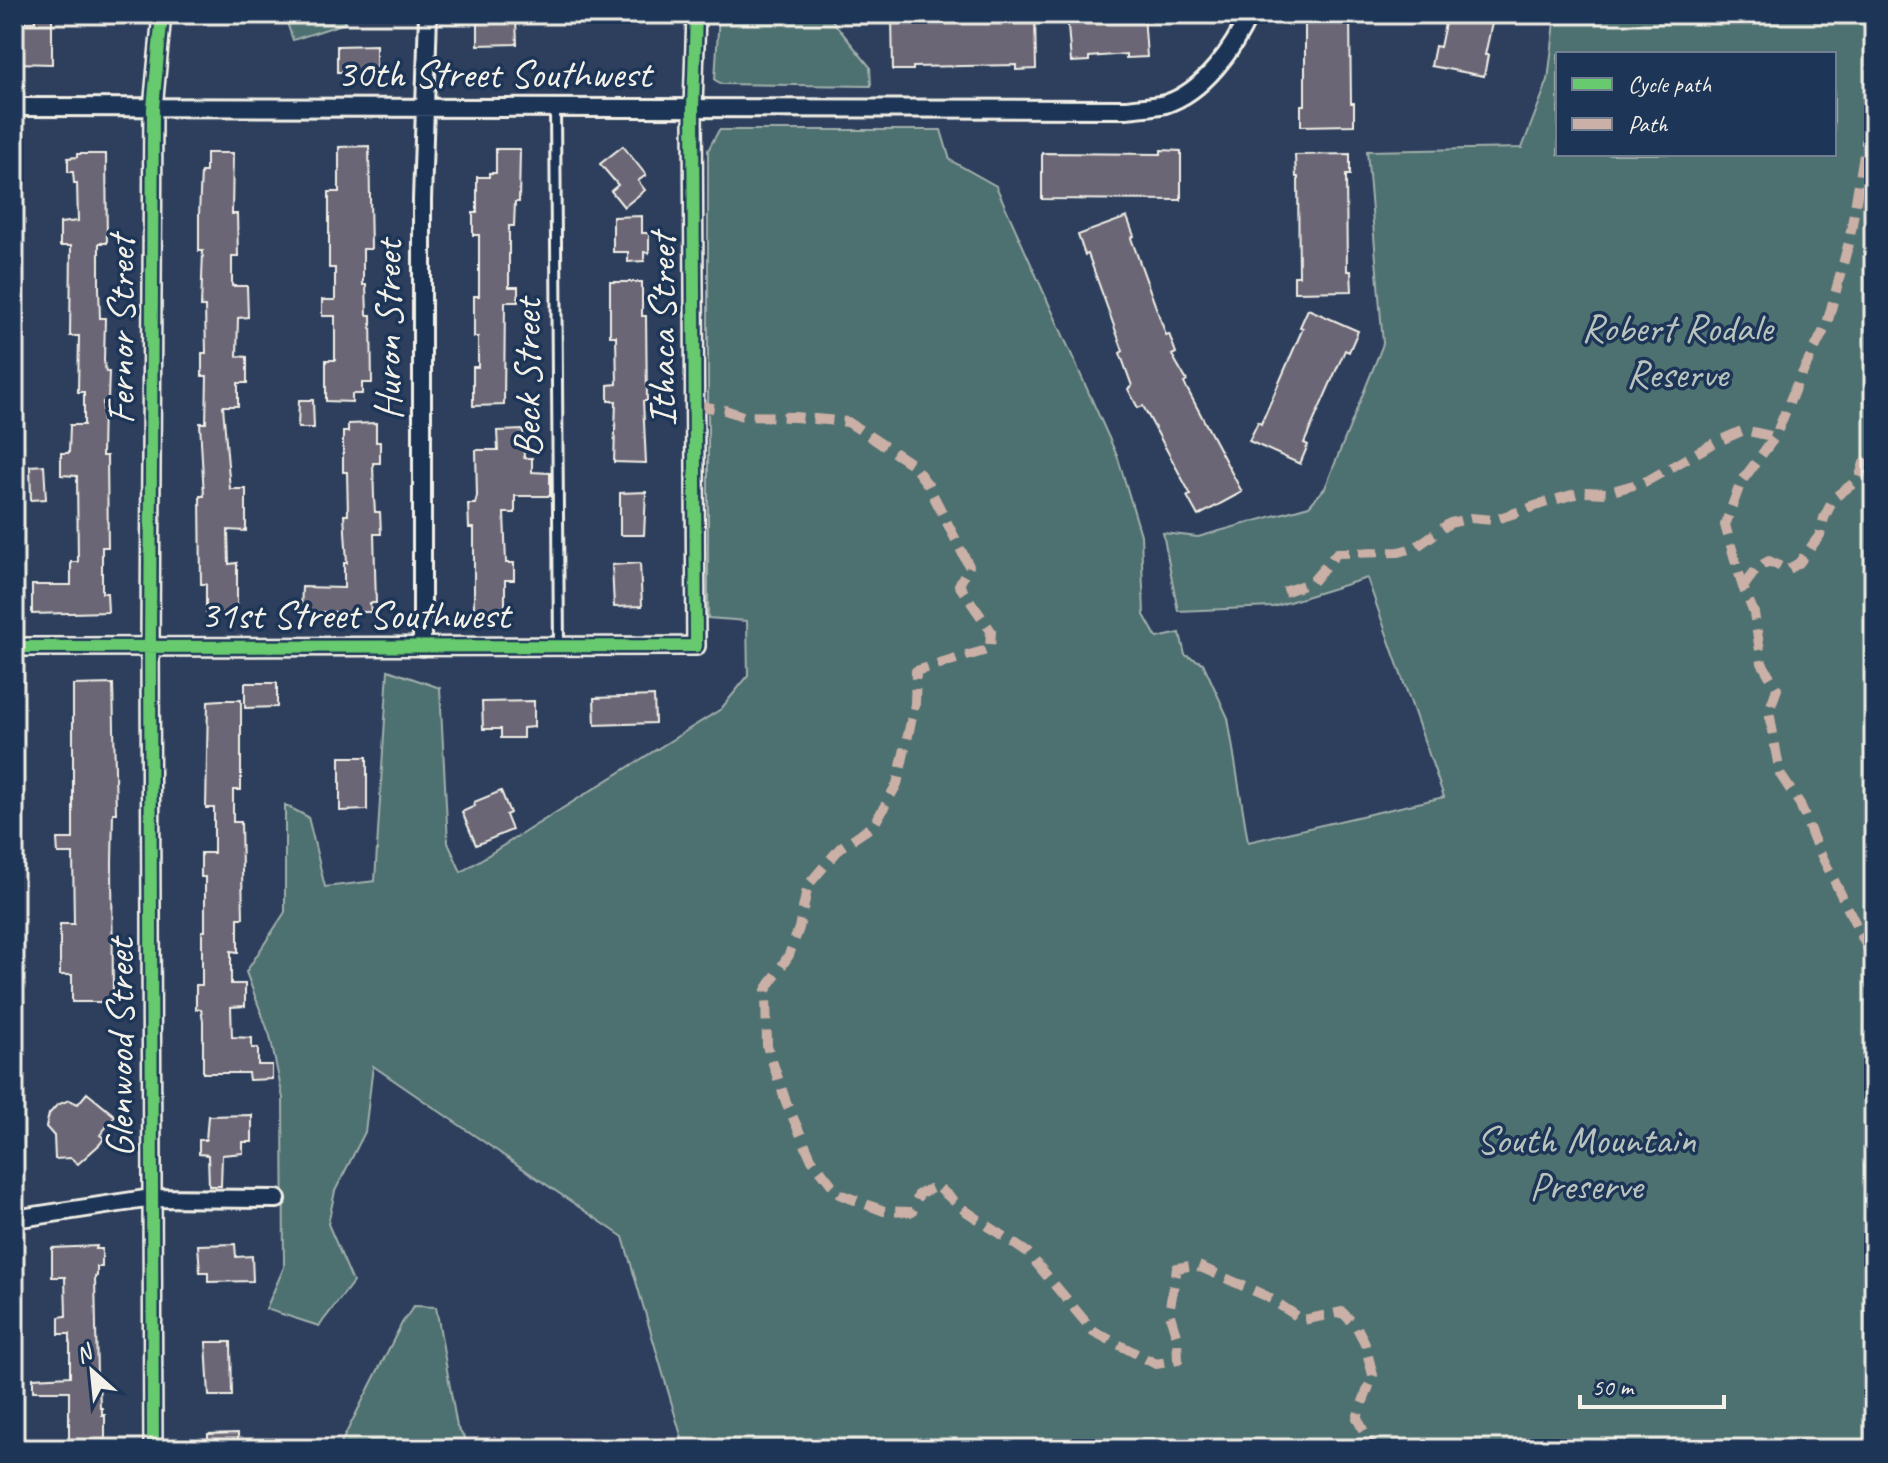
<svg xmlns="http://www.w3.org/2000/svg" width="1888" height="1463" font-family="Caveat,sans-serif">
<rect width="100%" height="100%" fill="#2d3f5d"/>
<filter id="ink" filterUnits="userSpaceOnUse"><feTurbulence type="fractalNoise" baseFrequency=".0125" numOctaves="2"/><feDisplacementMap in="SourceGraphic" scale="16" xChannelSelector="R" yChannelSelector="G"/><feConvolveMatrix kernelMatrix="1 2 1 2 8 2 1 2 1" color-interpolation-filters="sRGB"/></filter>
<g filter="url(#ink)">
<!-- green -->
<path fill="#4e6f70" stroke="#a1b0ac" stroke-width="2" fill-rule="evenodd" d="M 284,14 L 342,14 L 345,23 L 293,40 Z
M 719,14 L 827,14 L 870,67 L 871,86 L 722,84 L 715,80 Z
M 1556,14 L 1874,14 L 1874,1449 L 685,1449 L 623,1237 L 373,1066 L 365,1132 L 335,1191 L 328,1224 L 353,1282 L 319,1326 L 266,1309 L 284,1267 L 283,1098 L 270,1036 L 246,972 L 285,912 L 285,805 L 308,817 L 325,887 L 375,881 L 388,670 L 440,688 L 448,843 L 461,872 L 721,709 L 748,676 L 747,621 L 708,618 L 708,150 L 719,130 L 941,130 L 950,160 L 996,186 L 1118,458 L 1141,535 L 1144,615 L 1157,638 L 1180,633 L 1185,655 L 1203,663 L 1228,718 L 1248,842 L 1444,797 L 1367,578 L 1273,607 L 1178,611 L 1163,533 L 1198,537 L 1309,506 L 1325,488 L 1383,344 L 1367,151 L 1522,148 L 1548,80 ZM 1558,54 L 1834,54 L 1834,154 L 1558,154 Z
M 414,1306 L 436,1307 L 457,1427 L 472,1449 L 338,1449 L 402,1323 Z"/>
<!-- building -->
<path fill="#6b6676" stroke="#f4f1e8" stroke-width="2" d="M 1067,14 L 1144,14 L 1147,57 L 1126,58 L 1126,54 L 1089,57 L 1089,61 L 1071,62 Z
M 1305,14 L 1350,14 L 1351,103 L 1354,103 L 1354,125 L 1301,126 L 1301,105 L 1305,105 Z
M 1447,14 L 1494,14 L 1485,55 L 1488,55 L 1484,76 L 1431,66 L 1435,46 L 1440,47 Z
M 1035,15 L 1036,69 L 1016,70 L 1016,65 L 913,67 L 913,70 L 893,70 L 892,17 L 912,16 L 912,20 L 1016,18 L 1016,16 Z
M 35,16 L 52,16 L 52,64 L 14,63 L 14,22 L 35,22 Z
M 478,19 L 516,19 L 517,44 L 478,45 Z
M 376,45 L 376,72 L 337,72 L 337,46 Z
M 369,146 L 371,249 L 363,249 L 363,285 L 366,285 L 367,315 L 371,315 L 372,383 L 362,383 L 362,394 L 352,394 L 352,402 L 326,401 L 326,360 L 335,360 L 335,316 L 322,316 L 322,300 L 335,300 L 335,268 L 329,268 L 329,192 L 339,192 L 339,147 Z
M 623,146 L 646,175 L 638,181 L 645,190 L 624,207 L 611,191 L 618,185 L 600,164 Z
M 496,149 L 520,149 L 519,202 L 515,202 L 514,226 L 509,226 L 509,287 L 518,287 L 518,302 L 505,302 L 504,405 L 473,406 L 473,367 L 478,367 L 478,337 L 474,337 L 474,296 L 479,296 L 479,235 L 473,235 L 473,213 L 477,213 L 477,177 L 489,177 L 489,173 L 496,173 Z
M 1161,150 L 1181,151 L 1181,200 L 1042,199 L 1042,153 L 1161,154 Z
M 206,153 L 233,153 L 232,214 L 237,214 L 238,256 L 232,256 L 232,286 L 247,286 L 248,317 L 238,318 L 237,356 L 247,357 L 247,383 L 238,383 L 238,406 L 223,406 L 230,489 L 246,489 L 246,531 L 228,530 L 229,564 L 237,563 L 237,613 L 206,613 L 206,584 L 201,584 L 200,496 L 204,496 L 200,423 L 206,423 L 207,376 L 202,376 L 202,353 L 206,353 L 205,307 L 201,307 L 203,251 L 199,251 L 199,215 L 201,172 L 206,172 Z
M 77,154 L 106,154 L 107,243 L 99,243 L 99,288 L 100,318 L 105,318 L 104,361 L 106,372 L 109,372 L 108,402 L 103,402 L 102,456 L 107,456 L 108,547 L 102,547 L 102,593 L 107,593 L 108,612 L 32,614 L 32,585 L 71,585 L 71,562 L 78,562 L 77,476 L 61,475 L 61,453 L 69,453 L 70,425 L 84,425 L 84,392 L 78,392 L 79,336 L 70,336 L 71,246 L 60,246 L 60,223 L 78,221 L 77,183 L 74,183 L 73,172 L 68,172 L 68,158 L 77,157 Z
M 1350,154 L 1350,175 L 1346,175 L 1347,271 L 1351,271 L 1352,291 L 1294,292 L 1294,276 L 1299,276 L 1298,177 L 1296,177 L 1295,155 Z
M 642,216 L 642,233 L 649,233 L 649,253 L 644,252 L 644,261 L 628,262 L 628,252 L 613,252 L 613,217 Z
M 1127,217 L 1134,236 L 1131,238 L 1166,335 L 1169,334 L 1176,353 L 1172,355 L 1187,381 L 1184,383 L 1242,492 L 1198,516 L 1187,496 L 1191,495 L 1143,406 L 1138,408 L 1128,389 L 1132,386 L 1120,353 L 1123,351 L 1088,254 L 1085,255 L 1078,235 Z
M 610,282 L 642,282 L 642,316 L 646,316 L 647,401 L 643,401 L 646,463 L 614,462 L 616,401 L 608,401 L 608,385 L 617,384 L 616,336 L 610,336 Z
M 1308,309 L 1358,331 L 1349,352 L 1345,350 L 1304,443 L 1308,445 L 1300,464 L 1249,441 L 1258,422 L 1261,424 L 1303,328 L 1300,327 Z
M 299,400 L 313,400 L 314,428 L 298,428 Z
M 376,423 L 376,442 L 380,442 L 380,463 L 373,463 L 374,497 L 375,512 L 380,512 L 381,534 L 374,534 L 376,603 L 370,603 L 371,612 L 301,612 L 302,587 L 344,588 L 344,563 L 347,563 L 344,515 L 348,515 L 347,472 L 343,472 L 343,432 L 348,432 L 348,424 Z
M 523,430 L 524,458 L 532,458 L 532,472 L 550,473 L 550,496 L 515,496 L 515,513 L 504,513 L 506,563 L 514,563 L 514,580 L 505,580 L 505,613 L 474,613 L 474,528 L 469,528 L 468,504 L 475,504 L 477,496 L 476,450 L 498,450 L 497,431 Z
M 44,465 L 46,499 L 31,500 L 30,466 Z
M 646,492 L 644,535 L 620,535 L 620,493 Z
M 640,563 L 642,606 L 614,607 L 612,565 Z
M 245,683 L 277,683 L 277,707 L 245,708 Z
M 113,684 L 116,813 L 113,813 L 112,862 L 113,998 L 108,998 L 108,1002 L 72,1002 L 72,975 L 60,975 L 60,924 L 74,924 L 73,854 L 58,854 L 57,839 L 73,839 L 73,685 Z
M 654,696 L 655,723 L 595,725 L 594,698 Z
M 221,700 L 241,700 L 241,790 L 233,790 L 233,822 L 241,822 L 243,918 L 238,918 L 238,952 L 231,951 L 231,984 L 245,984 L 245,1006 L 231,1007 L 232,1037 L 252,1038 L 252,1048 L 258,1048 L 258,1065 L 272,1065 L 272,1079 L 249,1080 L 248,1073 L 203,1073 L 203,1021 L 201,1009 L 196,1009 L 196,985 L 202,985 L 202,931 L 205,931 L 205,877 L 201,877 L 201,853 L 214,853 L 214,808 L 206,808 L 208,701 Z
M 534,701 L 534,727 L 523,728 L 523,738 L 501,738 L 501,729 L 483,729 L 482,702 Z
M 340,757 L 367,757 L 367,810 L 340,811 Z
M 501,791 L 510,813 L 506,815 L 512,830 L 476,845 L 462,812 L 475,806 L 474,802 Z
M 87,1093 L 115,1116 L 100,1135 L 104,1138 L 100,1144 L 78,1164 L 71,1158 L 55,1159 L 54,1136 L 46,1127 L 49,1114 L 57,1105 L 69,1100 L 78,1104 Z
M 252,1115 L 252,1142 L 243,1142 L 243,1153 L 222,1155 L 221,1186 L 209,1186 L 208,1155 L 199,1154 L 199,1140 L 206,1140 L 208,1116 Z
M 235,1244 L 236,1257 L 252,1256 L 253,1281 L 208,1282 L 208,1272 L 200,1272 L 198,1245 Z
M 97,1246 L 96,1249 L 102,1249 L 102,1267 L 97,1267 L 97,1276 L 95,1277 L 97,1375 L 99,1375 L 100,1408 L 102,1408 L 102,1415 L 105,1415 L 105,1446 L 69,1446 L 69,1391 L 33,1391 L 33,1378 L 70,1376 L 70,1334 L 59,1334 L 59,1317 L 66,1316 L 65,1277 L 52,1277 L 52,1248 Z
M 206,1342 L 231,1342 L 232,1396 L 209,1396 Z
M 238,1433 L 238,1449 L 208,1449 L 208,1434 Z"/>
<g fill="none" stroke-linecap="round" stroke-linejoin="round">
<defs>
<path id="service" d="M 555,109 L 559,647"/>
<path id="minor" d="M 14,107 L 1127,109 C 1139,107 1153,107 1165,104 C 1203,92 1234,49 1249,14
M 14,647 L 696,646 L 693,108 L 696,14
M 422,647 L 422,200 L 428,14
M 14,1219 L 152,1198 L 277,1199
M 153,1449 L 150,647 L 153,108 L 162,14"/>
</defs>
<!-- service casing -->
<use href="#service" stroke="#f4f1e8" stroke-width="14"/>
<!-- minor casing -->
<use href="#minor" stroke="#f4f1e8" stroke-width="22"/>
<!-- service -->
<use href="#service" stroke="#1d3557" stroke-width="8"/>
<!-- minor -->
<use href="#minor" stroke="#1d3557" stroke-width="16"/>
<!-- quiet -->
<path stroke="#cab0a6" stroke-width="10" stroke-dasharray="20 10" stroke-linecap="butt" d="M 1874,96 L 1849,242 L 1827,324 L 1796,386 L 1775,437 L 1741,482 L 1725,525 L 1743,587 L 1754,613 L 1762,663 L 1777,689 L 1769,711 L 1780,774 L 1800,804 L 1813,838 L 1874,961
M 694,405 L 725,410 L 743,416 L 795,417 L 848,422 L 913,465 L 928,485 L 969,566 L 959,585 L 991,631 L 990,649 L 916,671 L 915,704 L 897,784 L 874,825 L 841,847 L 808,885 L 799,928 L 789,955 L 766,990 L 767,1046 L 786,1102 L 811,1158 L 839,1194 L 884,1211 L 912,1212 L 919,1194 L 937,1186 L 963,1209 L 1028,1253 L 1093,1331 L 1156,1364 L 1178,1360 L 1177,1338 L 1169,1312 L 1177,1268 L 1196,1265 L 1266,1296 L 1303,1320 L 1342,1312 L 1356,1326 L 1364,1341 L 1373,1375 L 1357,1418 L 1373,1449
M 1743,587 L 1758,567 L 1769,561 L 1787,570 L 1799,563 L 1820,535 L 1824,518 L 1834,498 L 1859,479 L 1864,463 L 1874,452
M 1284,592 L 1312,582 L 1337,553 L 1399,552 L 1416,547 L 1450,523 L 1471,518 L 1494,520 L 1550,501 L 1583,492 L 1606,493 L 1647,481 L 1714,443 L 1744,430 L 1775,437"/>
<defs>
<path id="cycleway" d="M 14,647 L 696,646 L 693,108 L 696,14
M 153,1449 L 150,647 L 153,108 L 162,14"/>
</defs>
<!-- cycleway casing -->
<use href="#cycleway" stroke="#1d3557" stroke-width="17"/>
<!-- cycleway -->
<use href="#cycleway" stroke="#67ca6e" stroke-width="12"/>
</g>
</g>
<g text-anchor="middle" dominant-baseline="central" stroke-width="7" stroke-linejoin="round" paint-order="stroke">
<!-- street labels -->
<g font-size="40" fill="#f4f1e8" stroke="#1d3557">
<text x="494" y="74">30th Street Southwest</text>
<text transform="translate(121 330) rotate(-90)">Fernor Street</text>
<text transform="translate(388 330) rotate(-90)">Huron Street</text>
<text transform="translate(662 330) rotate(-90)">Ithaca Street</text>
<text transform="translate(527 378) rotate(-90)">Beck Street</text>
<text x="355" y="615">31st Street Southwest</text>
<text transform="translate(120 1048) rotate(-90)">Glenwood Street</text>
</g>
<!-- park labels -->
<g font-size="40" fill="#bac4be" stroke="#1d3557">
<text x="1677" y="328">Robert Rodale<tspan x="1677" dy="46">Reserve</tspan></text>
<text x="1586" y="1140">South Mountain<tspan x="1586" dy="46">Preserve</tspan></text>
</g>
</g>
<!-- margin -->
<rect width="1888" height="1463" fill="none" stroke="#1d3557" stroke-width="48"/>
<rect x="24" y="24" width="1840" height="1415" fill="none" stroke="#f4f1e8" stroke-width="3" filter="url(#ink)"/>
<!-- legend -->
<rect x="1556" y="52" width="280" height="104" fill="#1d3557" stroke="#738091" stroke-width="2"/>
<rect x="1572" y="78" width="40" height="12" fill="#67ca6e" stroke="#738091" stroke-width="2"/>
<text x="1628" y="92" font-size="24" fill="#f4f1e8">Cycle path</text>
<rect x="1572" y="118" width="40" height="12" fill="#cab0a6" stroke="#738091" stroke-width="2"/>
<text x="1628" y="132" font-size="24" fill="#f4f1e8">Path</text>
<!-- north arrow -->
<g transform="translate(92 1371) rotate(333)" stroke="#1d3557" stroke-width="6" paint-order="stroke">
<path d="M0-6L14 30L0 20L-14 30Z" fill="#f4f1e8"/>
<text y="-12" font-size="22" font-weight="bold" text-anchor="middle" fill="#f4f1e8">N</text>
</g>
<!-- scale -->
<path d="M1580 1395v12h144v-12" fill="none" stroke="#f4f1e8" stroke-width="4"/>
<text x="1592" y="1395" font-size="24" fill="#f4f1e8" stroke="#1d3557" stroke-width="6" paint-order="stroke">50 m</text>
</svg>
